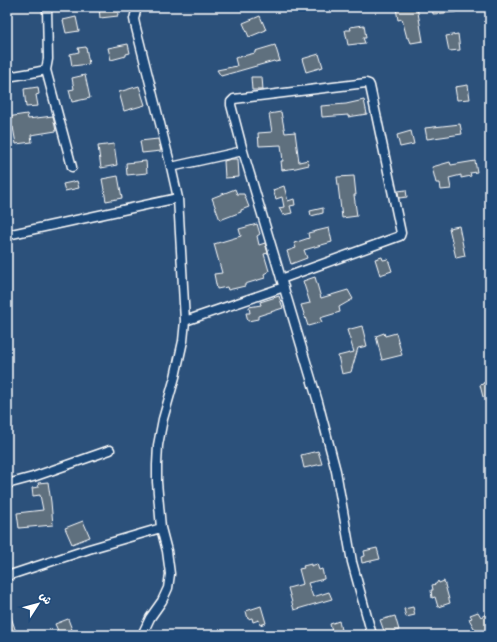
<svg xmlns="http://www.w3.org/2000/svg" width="497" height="642" font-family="'Indie Flower','Playpen Sans Arabic',sans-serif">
<rect width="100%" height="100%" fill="#2c517b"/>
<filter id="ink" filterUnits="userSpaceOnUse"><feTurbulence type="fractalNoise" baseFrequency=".025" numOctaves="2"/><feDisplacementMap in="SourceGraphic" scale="8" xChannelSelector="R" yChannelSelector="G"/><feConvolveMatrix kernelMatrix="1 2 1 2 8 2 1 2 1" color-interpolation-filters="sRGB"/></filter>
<g filter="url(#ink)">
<!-- building -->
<path fill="#5e6f7e" stroke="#fff" d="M 104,7 L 117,7 L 118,16 L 100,18 L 99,8 Z
M 400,7 L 417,7 L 423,41 L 411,43 L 409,38 L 407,38 L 402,19 L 398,20 L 396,8 Z
M 432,7 L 457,7 L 457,12 L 433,14 Z
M 260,16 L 266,30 L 249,37 L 243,23 Z
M 76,17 L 79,31 L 66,33 L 63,20 Z
M 364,25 L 366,38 L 363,38 L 365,43 L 348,45 L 345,30 L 351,30 L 350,27 Z
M 458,34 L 460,50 L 449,51 L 446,36 Z
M 128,44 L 130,53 L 126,54 L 126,56 L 111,60 L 108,48 Z
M 275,45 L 280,61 L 275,62 L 274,61 L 221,76 L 217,70 L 237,66 L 235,58 L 255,53 L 255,51 Z
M 86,47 L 89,64 L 72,66 L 70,54 L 79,52 L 78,48 Z
M 319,54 L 323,67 L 306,72 L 302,59 Z
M 85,75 L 90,98 L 72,102 L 69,90 L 74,89 L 72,78 Z
M 251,77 L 262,77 L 263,90 L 252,90 Z
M 468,85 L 470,99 L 457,100 L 455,87 Z
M 139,86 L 145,105 L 124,111 L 119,92 Z
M 38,87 L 39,94 L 36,95 L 38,106 L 26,107 L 24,89 Z
M 364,100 L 367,114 L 348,117 L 348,115 L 322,117 L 321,106 L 346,104 Z
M 281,112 L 285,133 L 295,132 L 299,162 L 308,160 L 309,165 L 296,168 L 282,170 L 281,161 L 283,161 L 281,145 L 259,146 L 258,133 L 272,132 L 269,114 Z
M 27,114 L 28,119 L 53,116 L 56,131 L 31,135 L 32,142 L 16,144 L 13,127 L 7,128 L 7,117 Z
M 460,124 L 462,134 L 427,139 L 425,128 Z
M 411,131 L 414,144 L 400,147 L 397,135 Z
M 158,139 L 161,151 L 142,153 L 140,141 Z
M 114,144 L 117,165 L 101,168 L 98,146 Z
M 231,159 L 238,159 L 239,177 L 225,178 L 224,161 Z
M 146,161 L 147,173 L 127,175 L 126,163 Z
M 475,161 L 477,172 L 470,173 L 471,176 L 461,178 L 461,175 L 449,178 L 451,189 L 441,190 L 440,183 L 436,183 L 432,167 L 450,162 L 451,165 Z
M 118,176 L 122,198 L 106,201 L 102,179 Z
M 354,176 L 356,195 L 354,195 L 357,216 L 342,218 L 337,177 Z
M 77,181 L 79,188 L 65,191 L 63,184 Z
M 284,186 L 288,201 L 294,199 L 295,205 L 290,206 L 292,213 L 283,215 L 279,208 L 284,207 L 282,197 L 276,199 L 273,190 Z
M 235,189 L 237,194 L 244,194 L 249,207 L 241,210 L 241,212 L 220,220 L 212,198 Z
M 406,190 L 407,197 L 399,198 L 398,191 Z
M 323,208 L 323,213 L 311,216 L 310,211 Z
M 257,224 L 260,234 L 257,236 L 259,245 L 265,243 L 268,253 L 264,254 L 269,271 L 264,274 L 265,278 L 245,284 L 245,286 L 228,290 L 227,287 L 217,289 L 214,274 L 222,273 L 214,244 L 241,236 L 239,229 Z
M 459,226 L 465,256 L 456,258 L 449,228 Z
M 329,228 L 332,242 L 304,250 L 307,258 L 291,264 L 287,251 L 296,248 L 294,243 L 309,238 L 308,233 Z
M 382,257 L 383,260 L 388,259 L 392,271 L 380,275 L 375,259 Z
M 315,277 L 321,298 L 348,290 L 353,299 L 339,307 L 340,312 L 320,318 L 322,322 L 308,326 L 301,305 L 310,303 L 303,281 Z
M 279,296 L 283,308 L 258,316 L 258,319 L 248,321 L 246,313 L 250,313 L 249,307 L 261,305 L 260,302 Z
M 362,326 L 367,346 L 358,348 L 351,372 L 342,374 L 338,356 L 354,352 L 347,330 Z
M 384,333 L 385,336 L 396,333 L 402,355 L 382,360 L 376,336 Z
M 490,381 L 490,395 L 483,397 L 480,385 L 483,384 L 483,383 Z
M 318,451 L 322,464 L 304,468 L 301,455 Z
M 48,482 L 51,502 L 53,525 L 19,528 L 17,513 L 43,510 L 40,495 L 33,496 L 32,488 L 39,487 L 38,483 Z
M 83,521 L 90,537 L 72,544 L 65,528 Z
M 377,548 L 380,559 L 362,563 L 361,557 L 365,556 L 364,551 Z
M 311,564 L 311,566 L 317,564 L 319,570 L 322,569 L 324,578 L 324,579 L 308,583 L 313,597 L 329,592 L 332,599 L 294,610 L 288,588 L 303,584 L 299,569 L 304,568 L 303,566 Z
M 438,581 L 439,583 L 444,581 L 450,603 L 438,607 L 435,597 L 432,598 L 431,590 L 433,590 L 432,585 L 436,584 Z
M 261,606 L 266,623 L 260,625 L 259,620 L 253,622 L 252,618 L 248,619 L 246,611 Z
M 413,607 L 415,615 L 406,617 L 404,609 Z
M 7,608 L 8,608 L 17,635 L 7,635 Z
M 478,612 L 481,617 L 490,612 L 490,626 L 487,627 L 490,632 L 485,635 L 478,635 L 469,619 L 472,618 L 470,615 Z
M 395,616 L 399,630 L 385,634 L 380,620 Z
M 68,619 L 74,635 L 60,635 L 55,624 Z
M 339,621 L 341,630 L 332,632 L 330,624 Z"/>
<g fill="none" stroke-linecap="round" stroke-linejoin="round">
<defs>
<path id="minor" d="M 137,7 L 134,19 L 135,24 L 171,167 L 178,198 L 185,321 L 183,341 L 175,377 L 163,419 L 158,445 L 157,465 L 157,482 L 161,528 L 167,551 L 170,574 L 168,588 L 162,601 L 150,618 L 142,635
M 46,70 L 72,167
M 7,77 L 31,73 L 46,70 L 48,59 L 47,7
M 243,151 L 231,105 L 231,102 L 234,99 L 366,83 L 369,84 L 370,86 L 401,233 L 400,236 L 281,279
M 171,167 L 243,151 L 318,402 L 336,471 L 352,562 L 372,635
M 7,235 L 178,198
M 185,321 L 284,287
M 7,484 L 33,477 L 110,450
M 7,576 L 89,549 L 161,528"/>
</defs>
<!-- minor casing -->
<use href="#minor" stroke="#fff" stroke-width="11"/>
<!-- minor -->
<use href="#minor" stroke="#1f4a7a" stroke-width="8"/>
</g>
</g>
<!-- margin -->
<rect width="497" height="642" fill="none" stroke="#1f4a7a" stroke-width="24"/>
<rect x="12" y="12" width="473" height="618" fill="none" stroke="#fff" stroke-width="1.5" filter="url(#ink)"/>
<!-- north arrow -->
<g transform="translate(38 604) rotate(54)" stroke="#1f4a7a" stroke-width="3" paint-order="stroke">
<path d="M0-3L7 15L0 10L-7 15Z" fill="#ffffff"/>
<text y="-6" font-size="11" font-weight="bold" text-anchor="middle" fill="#ffffff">ش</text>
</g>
</svg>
